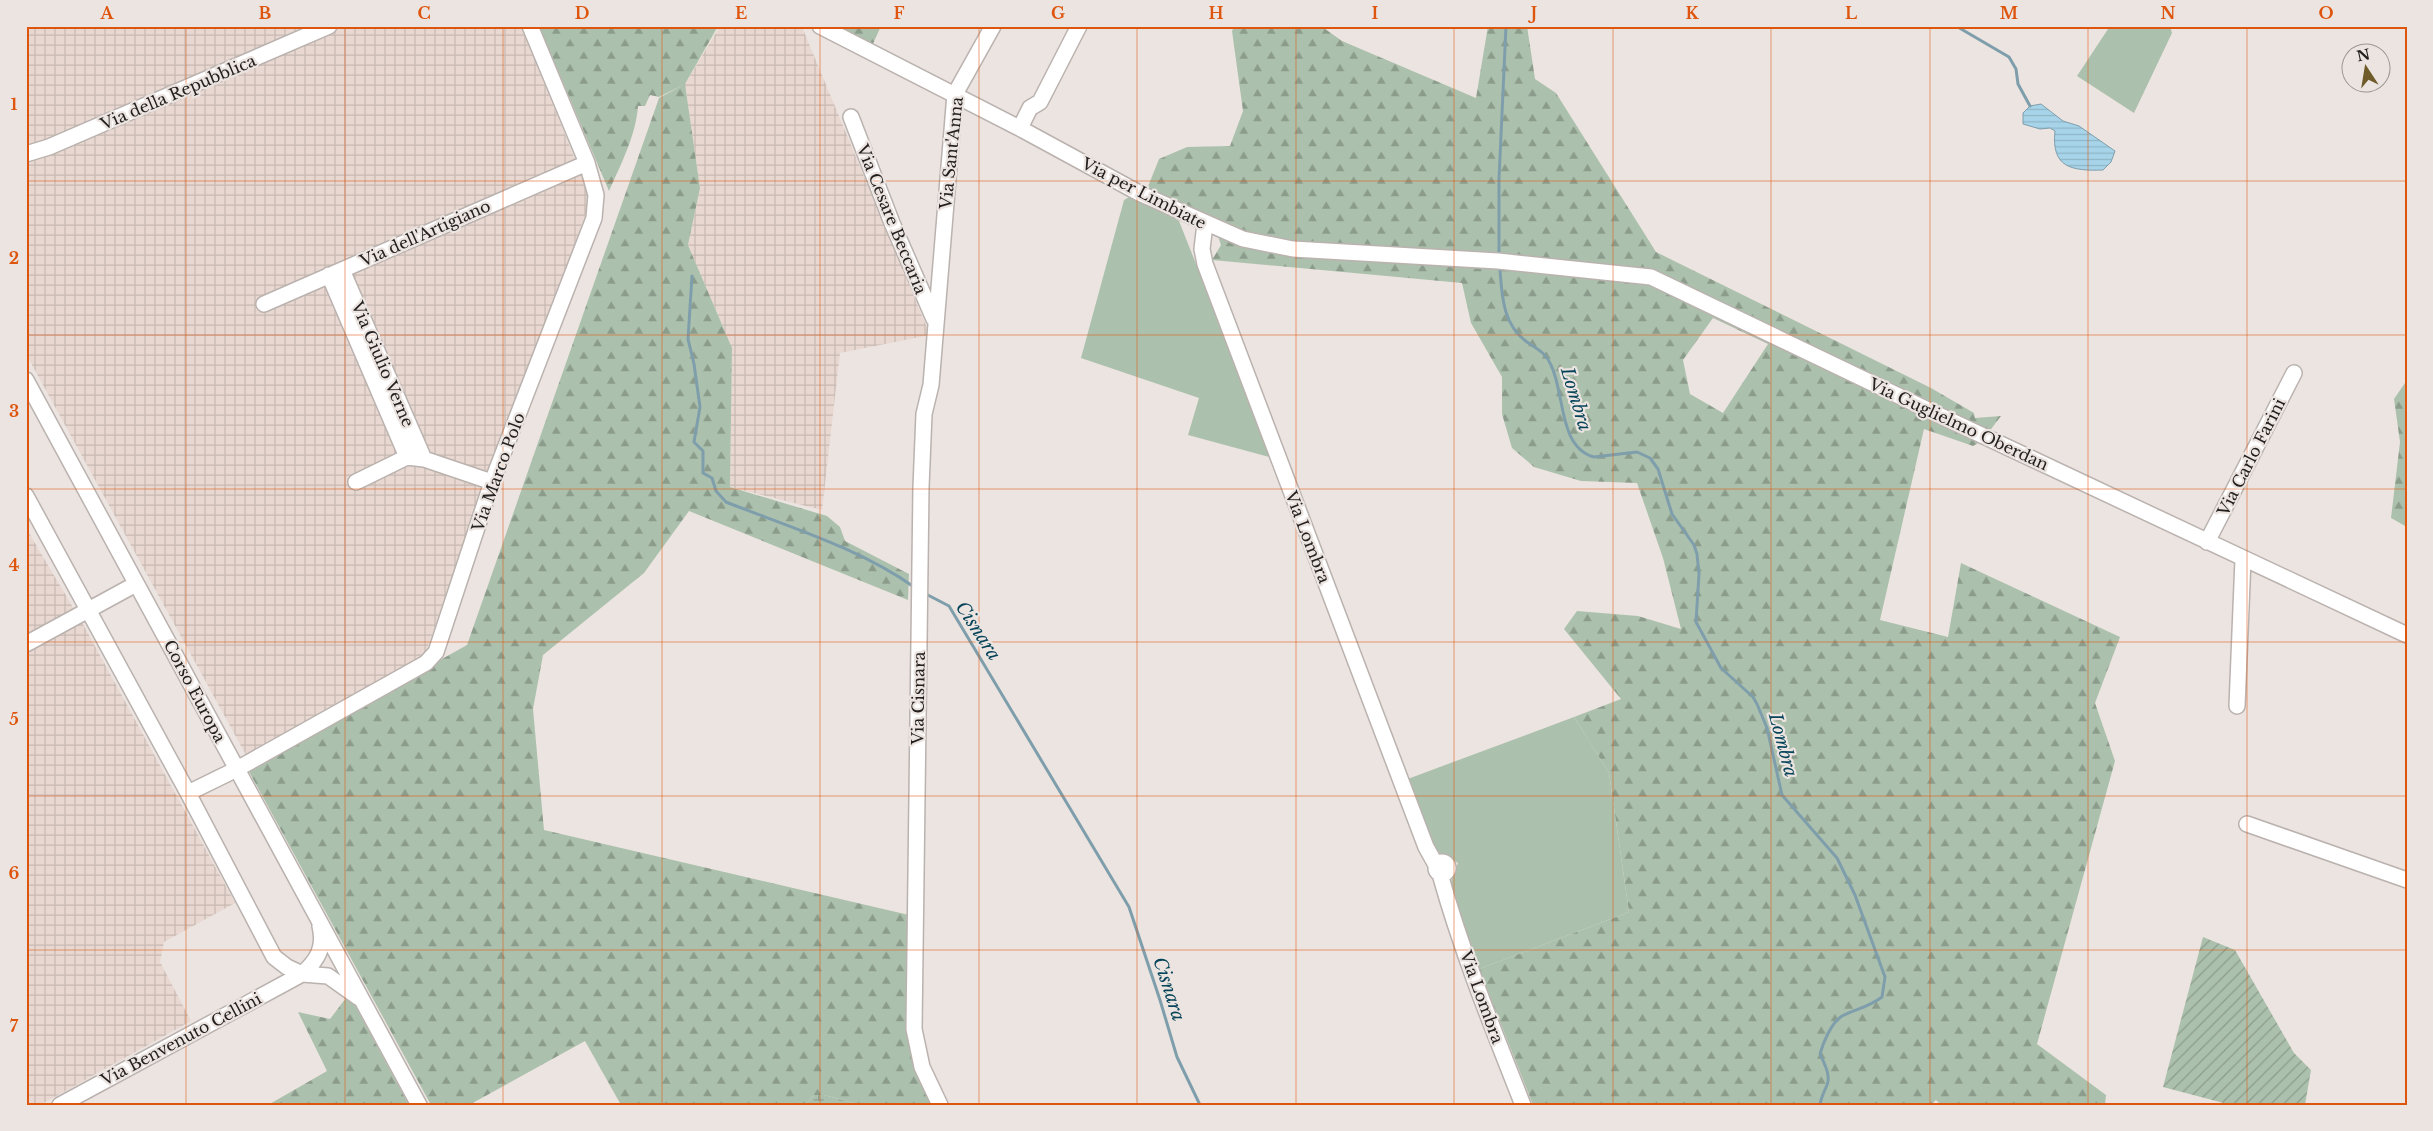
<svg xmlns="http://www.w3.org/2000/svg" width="2433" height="1131" font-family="'Libre Baskerville',serif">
<defs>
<pattern id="industrial-grid" width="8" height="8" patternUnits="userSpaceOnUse" patternTransform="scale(1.25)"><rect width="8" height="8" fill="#e8d8d1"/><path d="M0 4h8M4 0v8" fill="none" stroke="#c7b9b3"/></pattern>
<pattern id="forest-firs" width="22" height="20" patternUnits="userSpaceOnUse" patternTransform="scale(1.25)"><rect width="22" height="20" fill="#acc1ad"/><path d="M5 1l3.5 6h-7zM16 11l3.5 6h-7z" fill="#8c9c8c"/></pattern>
<pattern id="wetland-marsh" width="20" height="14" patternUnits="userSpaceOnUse" patternTransform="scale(1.25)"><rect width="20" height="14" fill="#acc1ad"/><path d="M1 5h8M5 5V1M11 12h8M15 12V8" fill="none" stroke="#8c9c8c"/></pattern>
<pattern id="garden-furrows" width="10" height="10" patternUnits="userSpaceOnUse" patternTransform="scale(1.25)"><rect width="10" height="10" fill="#acc1ad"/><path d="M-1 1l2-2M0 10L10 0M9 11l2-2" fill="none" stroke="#8c9c8c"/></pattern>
<pattern id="water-rules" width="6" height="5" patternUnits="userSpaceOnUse" patternTransform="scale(1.25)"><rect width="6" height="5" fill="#a7d4e9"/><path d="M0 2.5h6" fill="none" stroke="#8fb6c7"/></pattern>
</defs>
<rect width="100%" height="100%" fill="#ece4e0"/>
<!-- industrial -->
<path fill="url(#industrial-grid)" d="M 26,26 L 521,26 L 591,199 L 425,654 L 246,755 L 26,354 Z
M 720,26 L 802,27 L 930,335 L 840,353 L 822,510 L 730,487 L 732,348 L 688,245 L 700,188 L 685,84 Z
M 26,528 L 84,626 L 235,903 L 164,942 L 160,962 L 191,1021 L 40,1105 L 26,1105 Z"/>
<!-- grass -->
<path fill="#acc1ad" d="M 2110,26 L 2170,26 L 2172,33 L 2134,113 L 2077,76 Z
M 1133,195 L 1179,221 L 1273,458 L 1188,435 L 1199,398 L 1081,358 L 1124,200 Z
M 1574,717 L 1609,773 L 1629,912 L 1479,969 L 1447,893 L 1458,863 L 1431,848 L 1405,780 Z"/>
<!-- forest -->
<path fill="url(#forest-firs)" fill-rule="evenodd" d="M 539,26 L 717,28 L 685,84 L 659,97 L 650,95 L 645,106 L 638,106 C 636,135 621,164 609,191 Z
M 831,26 L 881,26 L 872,46 Z
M 1235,26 L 1321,26 L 1342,41 L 1476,98 L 1488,26 L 1527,26 L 1535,79 L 1556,93 L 1656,252 L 1931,388 L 1974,413 L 1975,418 L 2001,416 L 1982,441 L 1973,446 L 1924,429 L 1880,620 L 1948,637 L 1961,563 L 2120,637 L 2095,703 L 2115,761 L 2037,1044 L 2106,1095 L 2105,1105 L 1941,1105 L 1936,1100 L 1931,1105 L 1533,1105 L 1479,969 L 1629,912 L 1609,773 L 1574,717 L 1621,699 L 1564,629 L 1577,611 L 1638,616 L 1681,629 L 1663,558 L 1637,483 L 1581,481 L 1534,467 L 1512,448 L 1502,414 L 1502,377 L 1471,323 L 1462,283 L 1212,260 L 1221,245 L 1214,224 L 1147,189 L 1159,159 L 1187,147 L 1230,146 L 1243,111 L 1232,31 ZM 1713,318 L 1768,344 L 1723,413 L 1690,394 L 1683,360 Z
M 685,84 L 700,188 L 688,245 L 732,348 L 730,487 L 827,516 L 840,527 L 845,541 L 909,574 L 908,600 L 689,511 L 644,573 L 543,655 L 533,709 L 544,830 L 909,915 L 908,1032 L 933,1105 L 861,1105 L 824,1095 L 814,1095 L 805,1105 L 621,1105 L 585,1041 L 469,1105 L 431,1105 L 247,768 L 467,645 L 659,98 Z
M 2407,380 L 2407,527 L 2391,518 L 2400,442 L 2394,399 Z
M 349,994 L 409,1105 L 268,1105 L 327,1071 L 298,1012 L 330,1019 Z"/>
<!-- wetland -->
<path fill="url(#wetland-marsh)" d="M 814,1095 L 824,1095 L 861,1105 L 805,1105 Z"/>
<!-- garden -->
<path fill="url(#garden-furrows)" d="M 2203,937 L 2235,950 L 2294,1053 L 2311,1070 L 2305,1105 L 2231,1105 L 2163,1087 Z"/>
<!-- water -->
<path fill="url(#water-rules)" stroke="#7f9eac" d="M 2041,104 L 2063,121 L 2079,126 L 2115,151 L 2111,162 L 2103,170 C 2072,171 2051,168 2055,131 L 2050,128 L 2040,129 L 2023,124 L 2023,113 L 2030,106 Z"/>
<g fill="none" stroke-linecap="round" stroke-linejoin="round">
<!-- stream -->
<path stroke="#7f9eac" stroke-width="3" d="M 1956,26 L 2009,57 L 2016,69 L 2018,84 L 2030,106
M 1499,254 L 1499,179 L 1506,26
M 1500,270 C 1502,297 1503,325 1527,342 C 1537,349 1546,353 1551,365 C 1565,393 1558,447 1594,457 L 1637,452 L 1650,458 L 1658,469 L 1672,514 L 1694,545 L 1697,554 L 1699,574 L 1696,622 L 1721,668 L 1753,697 L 1757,704 L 1767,728 L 1782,795 L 1837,858 L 1855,895 L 1885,977 L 1882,997 C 1869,1007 1856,1009 1842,1016 C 1831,1023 1823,1043 1820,1054 C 1824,1063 1831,1075 1827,1085 C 1824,1092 1821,1097 1820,1105
M 692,276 L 688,339 L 694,364 L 700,407 L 694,442 L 703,451 L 703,473 L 712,478 L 716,491 L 726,502 C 789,527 859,548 914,587
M 924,593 L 949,606 L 1129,907 L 1160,1000 L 1177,1057 L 1200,1105"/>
<defs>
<path id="minor" d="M 820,26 L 1023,130 L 1139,193 L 1243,239 L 1293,249 L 1498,261 L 1651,277 L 1926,409 L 2407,635
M 851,117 L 892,223 L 934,319
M 1020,128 L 1030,108 L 1040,102 L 1079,26
M 26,154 L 49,147 L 329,26
M 1205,224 L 1202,249 L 1205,264 L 1426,847 L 1436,865
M 342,270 L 424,459
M 329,275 L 407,457
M 264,304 L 587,163
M 26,380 L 419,1105
M 356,482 L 407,457 L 424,459 L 492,482
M 26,496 L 188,793 L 274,957 L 287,967 L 302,974 L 328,976 L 359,998
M 2207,542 L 2294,373
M 26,644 L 136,584
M 2237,706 L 2243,559
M 188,793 L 237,769 L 426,663 L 436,652 L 492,482 L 594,218 L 596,195 L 587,163 L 530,26
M 2247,824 L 2407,880
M1436 868a6 6 0 1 1 12 0a6 6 0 1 1-12 0Z
M 1440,874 C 1462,953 1493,1029 1523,1105
M 60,1105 L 302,974 C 318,960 325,947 320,926
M 940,1105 L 922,1067 L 914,1029 L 921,487 L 924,414 L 931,385 L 955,94 L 993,26"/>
</defs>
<!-- minor casing -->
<use href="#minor" stroke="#bab2ae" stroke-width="18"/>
<!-- minor -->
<use href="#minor" stroke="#fff" stroke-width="15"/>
</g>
<!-- grid -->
<path fill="none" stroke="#de560d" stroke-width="1" stroke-opacity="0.55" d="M 186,26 L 186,1105M 345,26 L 345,1105M 503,26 L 503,1105M 662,26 L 662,1105M 820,26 L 820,1105M 979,26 L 979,1105M 1137,26 L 1137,1105M 1296,26 L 1296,1105M 1454,26 L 1454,1105M 1613,26 L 1613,1105M 1771,26 L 1771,1105M 1930,26 L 1930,1105M 2088,26 L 2088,1105M 2247,26 L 2247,1105M 26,181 L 2407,181M 26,335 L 2407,335M 26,489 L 2407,489M 26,642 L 2407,642M 26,796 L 2407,796M 26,950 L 2407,950"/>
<g text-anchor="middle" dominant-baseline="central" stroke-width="4.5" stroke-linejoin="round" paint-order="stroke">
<!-- street labels -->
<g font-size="16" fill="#23201f" stroke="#ece4e0">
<text transform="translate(178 92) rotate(-23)">Via della Repubblica</text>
<text transform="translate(951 153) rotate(-84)">Via Sant'Anna</text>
<text transform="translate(1144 193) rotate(27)">Via per Limbiate</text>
<text transform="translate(892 219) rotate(68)">Via Cesare Beccaria</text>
<text transform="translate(425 233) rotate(-24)">Via dell'Artigiano</text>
<text transform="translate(383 364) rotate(67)">Via Giulio Verne</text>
<text transform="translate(1959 424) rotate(25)">Via Guglielmo Oberdan</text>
<text transform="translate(2251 457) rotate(-63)">Via Carlo Farini</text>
<text transform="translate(498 472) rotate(-70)">Via Marco Polo</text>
<text transform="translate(1308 537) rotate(69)">Via Lombra</text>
<text transform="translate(195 691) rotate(62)">Corso Europa</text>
<text transform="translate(918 698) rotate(-89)">Via Cisnara</text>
<text transform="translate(1482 997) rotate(70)">Via Lombra</text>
<text transform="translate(181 1039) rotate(-28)">Via Benvenuto Cellini</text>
</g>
<!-- water labels -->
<g font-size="18" font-style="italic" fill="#06445a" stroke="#ece4e0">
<text transform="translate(1576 399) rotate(73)">Lombra</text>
<text transform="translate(978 631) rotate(57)">Cisnara</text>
<text transform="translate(1783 745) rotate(75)">Lombra</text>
<text transform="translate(1169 989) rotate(72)">Cisnara</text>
</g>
</g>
<!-- border -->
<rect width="2433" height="1131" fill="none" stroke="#ece4e0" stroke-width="55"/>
<!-- north arrow -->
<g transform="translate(2366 68) rotate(348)"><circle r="24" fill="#ece4e0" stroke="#9c9693"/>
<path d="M0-4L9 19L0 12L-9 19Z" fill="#6e5b29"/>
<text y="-8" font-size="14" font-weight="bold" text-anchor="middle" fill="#23201f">N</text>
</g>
<rect x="28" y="28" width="2378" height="1076" fill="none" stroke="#de560d" stroke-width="2"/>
<g font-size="16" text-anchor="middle" font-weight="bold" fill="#de560d">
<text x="107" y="19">A</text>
<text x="265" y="19">B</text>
<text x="424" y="19">C</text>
<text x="582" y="19">D</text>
<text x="741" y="19">E</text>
<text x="899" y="19">F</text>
<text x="1058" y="19">G</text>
<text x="1216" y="19">H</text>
<text x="1375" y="19">I</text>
<text x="1534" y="19">J</text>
<text x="1692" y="19">K</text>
<text x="1851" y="19">L</text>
<text x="2009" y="19">M</text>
<text x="2168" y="19">N</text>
<text x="2326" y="19">O</text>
<text x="14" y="110">1</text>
<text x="14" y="264">2</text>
<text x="14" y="417">3</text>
<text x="14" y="571">4</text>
<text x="14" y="725">5</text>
<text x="14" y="879">6</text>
<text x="14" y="1032">7</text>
</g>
</svg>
